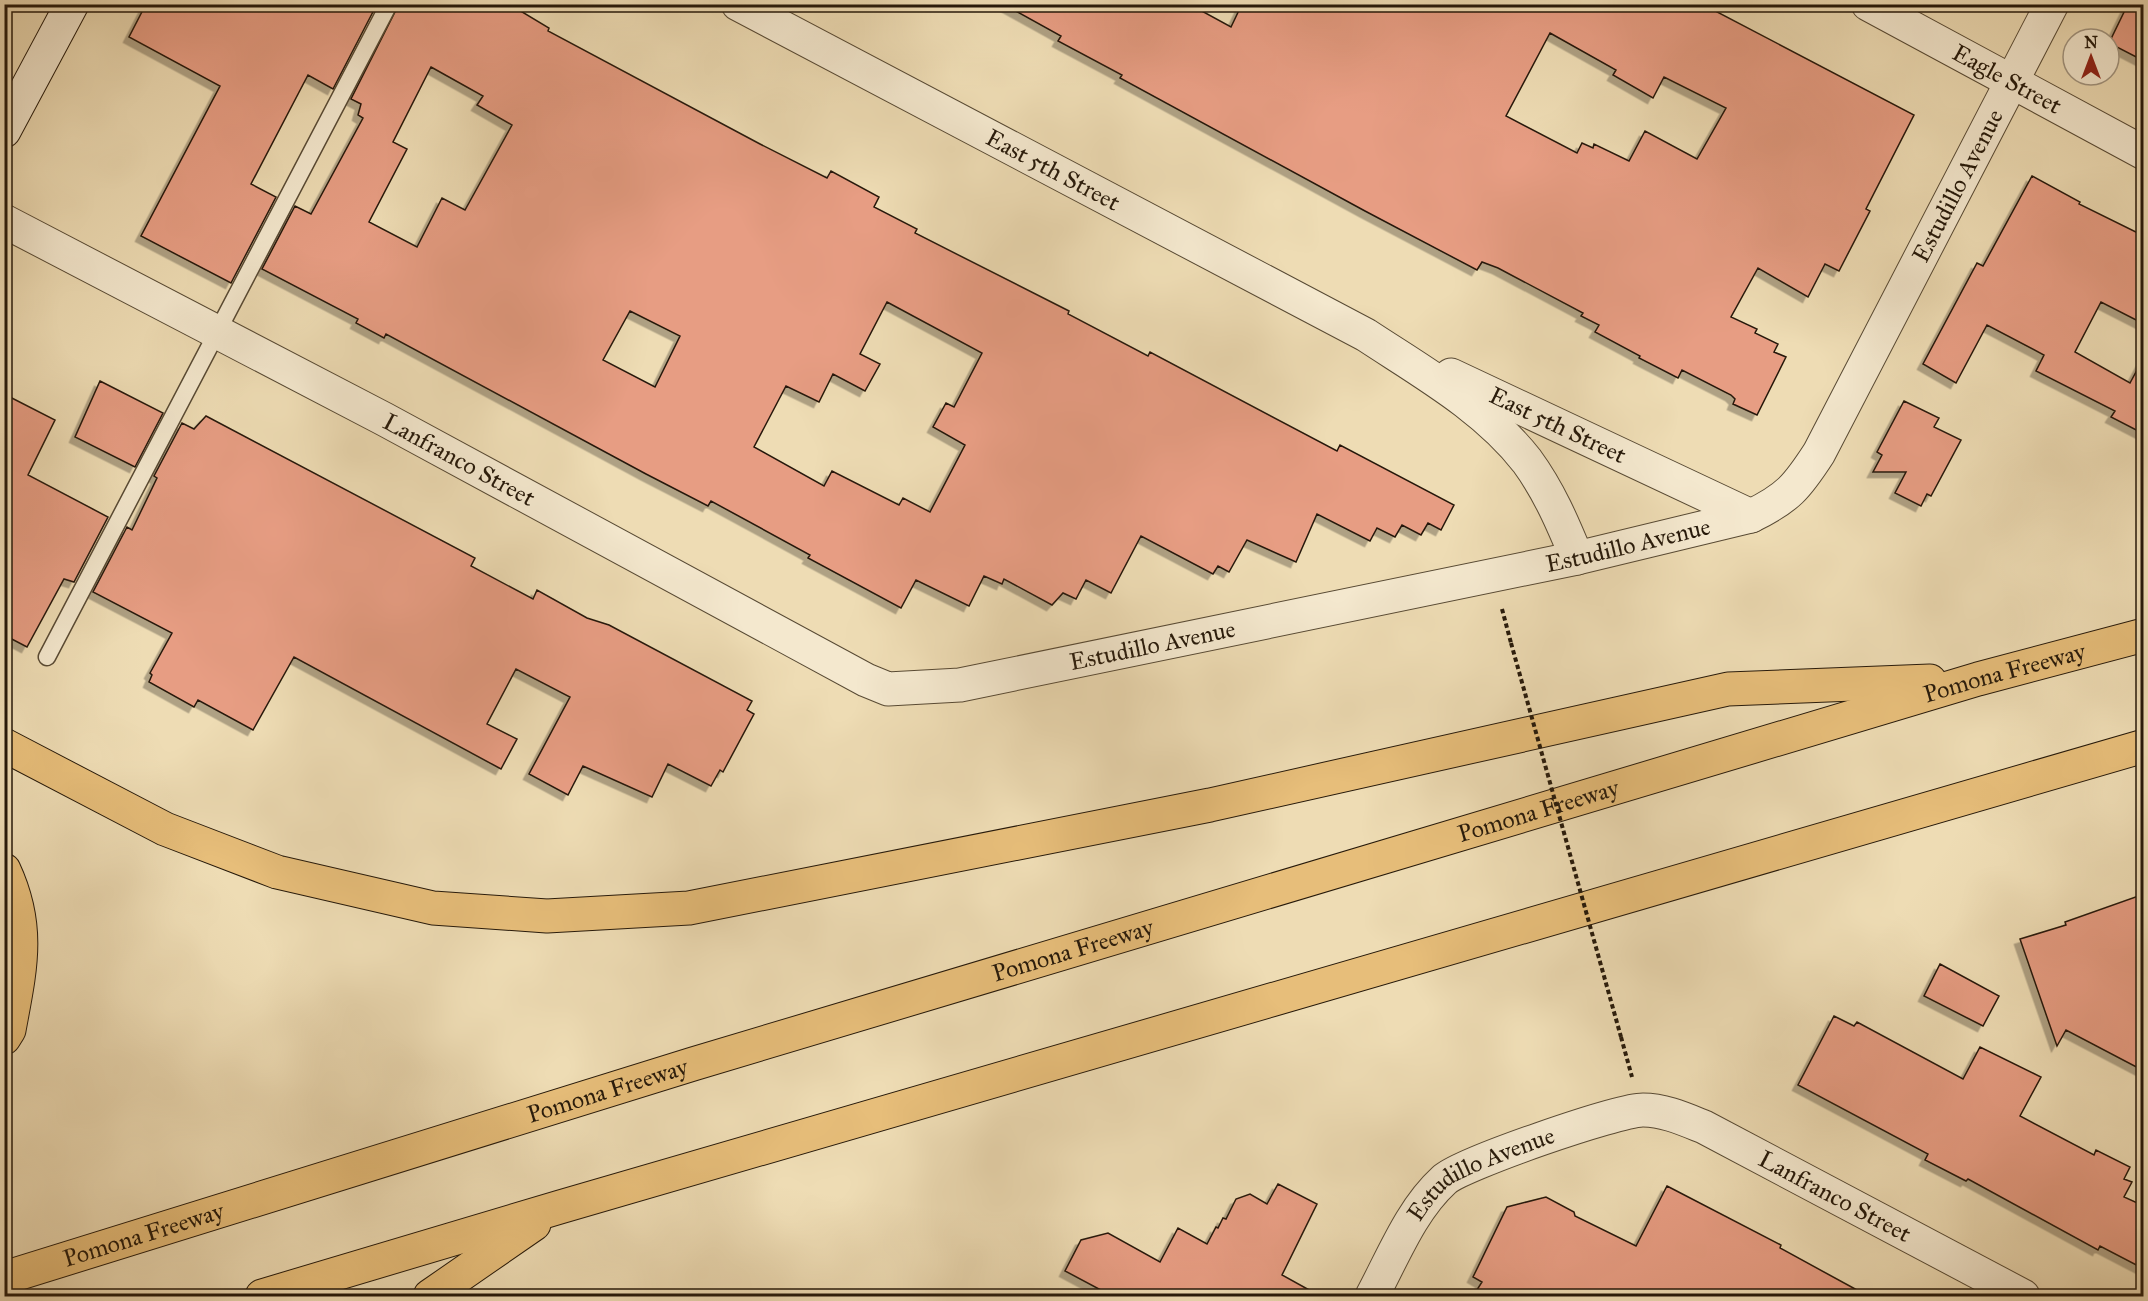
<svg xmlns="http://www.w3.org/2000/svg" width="2148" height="1301" font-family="'IM FELL Great Primer',serif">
<defs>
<filter id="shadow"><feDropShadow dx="-5.5" dy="5.5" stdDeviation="0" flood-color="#0004"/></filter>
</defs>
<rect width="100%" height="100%" fill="#eedcb4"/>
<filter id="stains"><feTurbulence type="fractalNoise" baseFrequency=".00333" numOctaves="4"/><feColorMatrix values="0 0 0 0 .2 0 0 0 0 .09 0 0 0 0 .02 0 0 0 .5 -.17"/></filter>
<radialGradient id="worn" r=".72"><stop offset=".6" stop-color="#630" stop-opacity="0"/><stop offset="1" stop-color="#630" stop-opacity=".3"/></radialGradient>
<!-- building -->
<path fill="#e79d83" stroke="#26190a" stroke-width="1.5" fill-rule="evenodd" filter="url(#shadow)" d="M 146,4 L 377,4 L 333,89 L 308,75 L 251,184 L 276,197 L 231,283 L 141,236 L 220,86 L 129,37 Z
M 399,4 L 509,4 L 549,28 L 548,31 L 760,144 L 827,178 L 831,171 L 879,197 L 874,207 L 917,229 L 915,233 L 1069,311 L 1068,314 L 1148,356 L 1150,352 L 1337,451 L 1340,445 L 1454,505 L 1441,530 L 1428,523 L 1421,535 L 1402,525 L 1395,537 L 1377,528 L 1370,541 L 1317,514 L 1296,562 L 1247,540 L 1229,572 L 1218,566 L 1213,574 L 1141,536 L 1111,593 L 1086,580 L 1076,599 L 1063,593 L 1052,605 L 1004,579 L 1002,584 L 984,576 L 969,606 L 916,580 L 901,608 L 808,558 L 810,555 L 711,501 L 708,506 L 646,474 L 386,334 L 384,338 L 356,323 L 358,319 L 262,269 L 295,206 L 311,214 L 363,118 L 358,115 L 361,104 L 351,99 ZM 431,67 L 483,96 L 477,105 L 512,125 L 465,210 L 442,198 L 417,247 L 369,222 L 407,149 L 393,142 ZM 887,302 L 982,353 L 954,407 L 946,403 L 933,427 L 965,445 L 930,512 L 903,498 L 899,505 L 832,471 L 824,486 L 754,447 L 786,386 L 819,402 L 833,374 L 865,391 L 880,364 L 860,354 ZM 630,311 L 680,336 L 655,387 L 603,360 Z
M 1003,4 L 1189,4 L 1231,27 L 1242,4 L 1702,4 L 1914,115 L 1866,209 L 1870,211 L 1839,271 L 1825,264 L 1808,297 L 1758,268 L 1731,317 L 1757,329 L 1755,333 L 1778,344 L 1774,352 L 1786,357 L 1757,415 L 1733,404 L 1735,399 L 1731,395 L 1682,370 L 1678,378 L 1639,358 L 1640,356 L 1595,332 L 1599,325 L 1581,316 L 1583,313 L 1498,268 L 1482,262 L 1477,270 L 1365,211 L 1120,78 L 1122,75 L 1058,41 L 1061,36 ZM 1550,33 L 1616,70 L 1613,75 L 1653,98 L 1664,77 L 1726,108 L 1697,159 L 1645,131 L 1629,161 L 1594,144 L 1593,148 L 1582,143 L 1577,153 L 1506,116 Z
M 2128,4 L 2144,4 L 2144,61 L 2109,43 Z
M 2032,176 L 2080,202 L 2079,204 L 2144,236 L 2144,324 L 2101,302 L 2075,352 L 2130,383 L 2144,357 L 2144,434 L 2111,417 L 2115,411 L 2036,371 L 2044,355 L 1987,325 L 1956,383 L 1923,364 L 1977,263 L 1983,266 Z
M 100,381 L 163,413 L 135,467 L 75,437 Z
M 4,394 L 55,420 L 28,475 L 108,517 L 74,582 L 64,579 L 27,647 L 4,635 Z
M 1904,401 L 1939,418 L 1934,427 L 1961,440 L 1931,496 L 1927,494 L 1921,506 L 1895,493 L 1906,472 L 1873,472 L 1882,455 L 1877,452 Z
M 206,416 L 475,558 L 471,566 L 533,599 L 537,590 L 587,618 L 609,625 L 752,701 L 747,710 L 754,714 L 723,772 L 720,770 L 711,786 L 668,764 L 652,797 L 583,766 L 568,795 L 529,774 L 570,697 L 516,669 L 487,724 L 517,739 L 501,769 L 294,657 L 253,730 L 198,700 L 194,707 L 149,682 L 152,675 L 150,673 L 172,633 L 93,592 L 127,527 L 132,530 L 157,478 L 154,476 L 182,423 L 194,429 Z
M 2144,894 L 2144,1071 L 2066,1030 L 2057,1046 L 2020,939 L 2066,925 L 2065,922 Z
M 1940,964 L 1999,996 L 1983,1026 L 1924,996 Z
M 1834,1016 L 1854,1026 L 1857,1022 L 1963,1079 L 1980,1047 L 2041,1077 L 2020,1116 L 2094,1155 L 2096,1150 L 2130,1167 L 2124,1179 L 2132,1182 L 2124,1197 L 2144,1206 L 2144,1269 L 2100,1246 L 2098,1250 L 1968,1179 L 1966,1181 L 1925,1160 L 1928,1154 L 1798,1085 Z
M 1278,1184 L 1317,1204 L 1282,1275 L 1320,1296 L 1112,1296 L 1065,1271 L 1081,1240 L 1108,1233 L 1160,1262 L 1178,1228 L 1207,1244 L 1216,1227 L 1218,1228 L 1223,1218 L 1226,1219 L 1236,1199 L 1250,1194 L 1267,1204 Z
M 1667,1186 L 1781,1245 L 1780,1248 L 1868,1296 L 1473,1296 L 1482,1282 L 1473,1277 L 1507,1207 L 1546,1197 L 1574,1212 L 1575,1216 L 1636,1246 Z"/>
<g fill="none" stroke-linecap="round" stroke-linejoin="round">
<defs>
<path id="service" d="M 47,657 L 389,4"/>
<g id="minor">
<path id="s1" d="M 738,4 L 1366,335 C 1422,372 1485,407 1527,461 C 1549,491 1563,524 1577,558"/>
<path id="s2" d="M 1868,4 L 2144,153"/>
<path id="s3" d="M 4,221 L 384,419 L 866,680 L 888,689 L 960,685 L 1577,558 L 1751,516 C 1788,498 1797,487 1819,453 L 2052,4"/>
<path id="s4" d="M 1451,375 L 1751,516"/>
<path id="s5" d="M 1372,1296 C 1393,1257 1411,1210 1444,1180 C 1461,1164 1618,1110 1643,1110 C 1664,1110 1684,1119 1704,1127 L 2023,1296"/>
</g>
<path id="secondary" d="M 4,131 L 72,4"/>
<g id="motorway">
<path d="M 4,745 L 165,829 L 277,872 L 433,908 L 547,916 L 689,908 L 1210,805 L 1728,689 L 1930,681"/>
<path d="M 4,870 C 31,928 20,970 9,1030 L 4,1038"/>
<path id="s6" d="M 4,1278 L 693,1064 L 1978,679 L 2144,635"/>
<path d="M 262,1296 L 560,1207 L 2144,746"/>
<path d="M 430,1296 L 534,1224"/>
</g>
</defs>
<!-- service casing -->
<use href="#service" stroke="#584a34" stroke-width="19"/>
<!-- minor casing -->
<use href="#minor" stroke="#584a34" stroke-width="35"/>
<!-- secondary casing -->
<use href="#secondary" stroke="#26190a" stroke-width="35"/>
<!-- motorway casing -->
<use href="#motorway" stroke="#26190a" stroke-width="35"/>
<!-- path -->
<path stroke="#26190a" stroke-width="4" stroke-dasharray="4.5 3" stroke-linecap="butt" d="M 1502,609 L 1511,643
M 1621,1037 L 1632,1077"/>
<!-- service -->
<use href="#service" stroke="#f4e8ce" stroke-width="16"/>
<!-- minor -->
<use href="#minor" stroke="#f4e8ce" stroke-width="33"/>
<!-- secondary -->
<use href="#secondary" stroke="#f4e8ce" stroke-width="33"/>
<!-- motorway -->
<use href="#motorway" stroke="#e7be7a" stroke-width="33"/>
<!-- path-bridge -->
<path stroke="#26190a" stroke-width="4" stroke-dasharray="4.5 3" stroke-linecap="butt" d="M 1511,643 L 1621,1037"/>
</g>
<g text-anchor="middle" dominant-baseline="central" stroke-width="6" stroke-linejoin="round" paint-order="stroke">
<!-- street labels -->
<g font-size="24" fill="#26190a" stroke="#f4e8ce">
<text stroke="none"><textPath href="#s2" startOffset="158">Eagle Street</textPath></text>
<text stroke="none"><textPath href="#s1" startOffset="356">East 5th Street</textPath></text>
<text stroke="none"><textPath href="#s3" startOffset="2277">Estudillo Avenue</textPath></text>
<text stroke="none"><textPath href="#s4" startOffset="118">East 5th Street</textPath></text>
<text stroke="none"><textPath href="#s3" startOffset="514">Lanfranco Street</textPath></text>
<text stroke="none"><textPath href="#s3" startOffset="1755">Estudillo Avenue</textPath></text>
<text stroke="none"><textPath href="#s3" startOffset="1269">Estudillo Avenue</textPath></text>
<text stroke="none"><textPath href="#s6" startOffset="2090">Pomona Freeway</textPath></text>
<text stroke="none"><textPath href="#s6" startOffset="1604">Pomona Freeway</textPath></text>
<text stroke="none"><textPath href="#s6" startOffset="1118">Pomona Freeway</textPath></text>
<text stroke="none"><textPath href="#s6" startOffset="632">Pomona Freeway</textPath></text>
<text stroke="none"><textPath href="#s5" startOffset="172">Estudillo Avenue</textPath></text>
<text stroke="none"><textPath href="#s5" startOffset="561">Lanfranco Street</textPath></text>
<text stroke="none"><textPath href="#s6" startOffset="146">Pomona Freeway</textPath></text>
</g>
</g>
<!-- margin -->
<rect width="2148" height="1301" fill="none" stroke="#eedcb4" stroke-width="24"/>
<rect x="6" y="6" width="2136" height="1289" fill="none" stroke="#26190a" stroke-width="3"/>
<rect x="12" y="12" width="2124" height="1277" fill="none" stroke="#26190a" stroke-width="1.5"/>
<!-- north arrow -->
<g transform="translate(2091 57)"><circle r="28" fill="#f4e8ce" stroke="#a29580" stroke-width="1.5"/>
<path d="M0-4.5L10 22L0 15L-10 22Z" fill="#8f2418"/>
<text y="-9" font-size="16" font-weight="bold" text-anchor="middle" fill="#26190a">N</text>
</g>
<rect width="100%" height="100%" filter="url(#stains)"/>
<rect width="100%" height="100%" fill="url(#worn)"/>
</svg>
